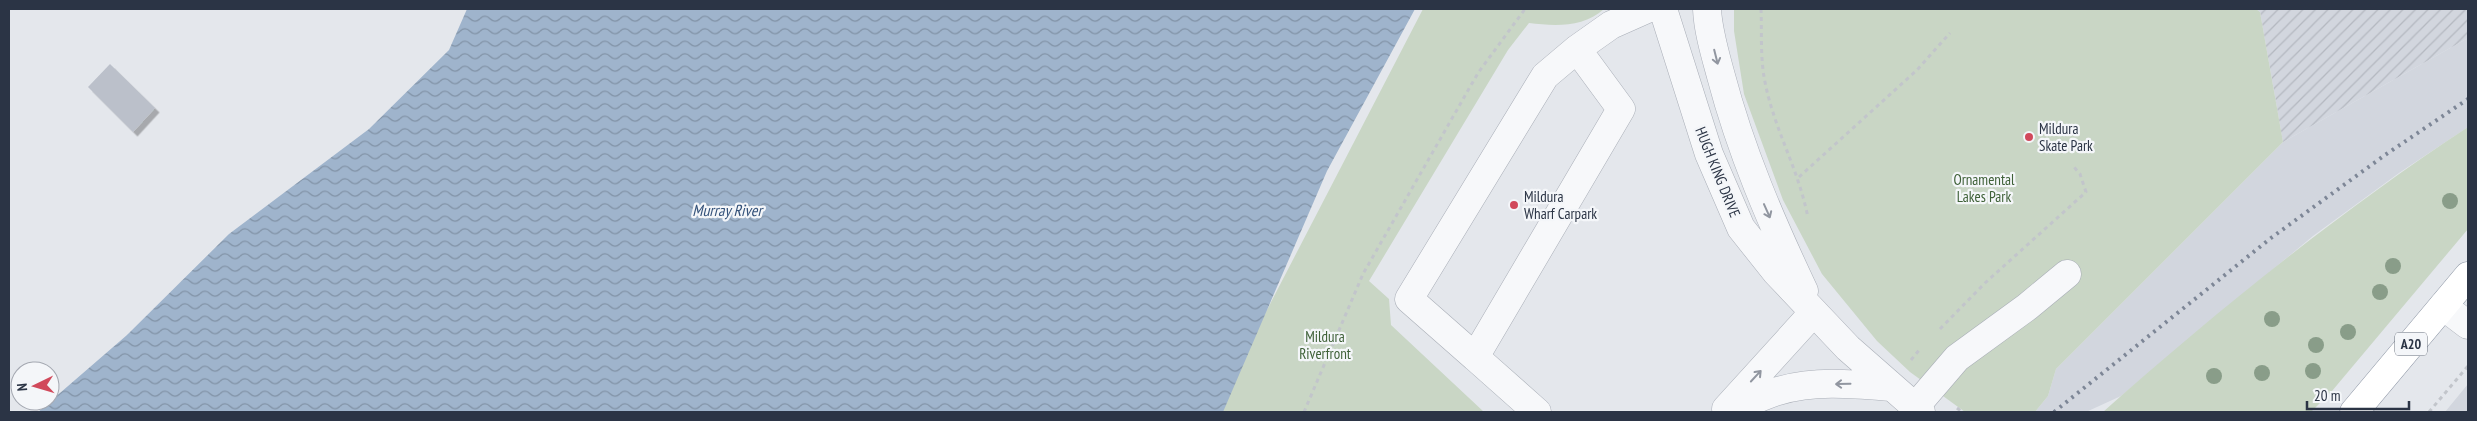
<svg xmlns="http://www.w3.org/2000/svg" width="2477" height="421" font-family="'PT Sans Narrow',sans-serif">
<defs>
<pattern id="industrial-furrows" width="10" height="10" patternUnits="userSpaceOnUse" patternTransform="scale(1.25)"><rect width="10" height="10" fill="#d2d6de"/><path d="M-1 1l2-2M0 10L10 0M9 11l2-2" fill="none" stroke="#b4b8c0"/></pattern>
<pattern id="water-waves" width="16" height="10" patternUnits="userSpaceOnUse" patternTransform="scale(1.25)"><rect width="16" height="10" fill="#9fb4cc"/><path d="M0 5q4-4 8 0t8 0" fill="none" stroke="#8293a7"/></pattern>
<filter id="shadow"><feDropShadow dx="4.5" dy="4.5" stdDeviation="0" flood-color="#0004"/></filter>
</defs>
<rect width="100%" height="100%" fill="#e4e7ec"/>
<!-- built -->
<path fill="#d2d6de" d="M 2468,38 L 2468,127 L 2399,173 L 2313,236 L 2121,396 L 2086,412 L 2035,412 L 2048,396 L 2056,369 L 2283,142 Z
M 2468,384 L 2468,412 L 2445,412 Z"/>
<!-- industrial -->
<path fill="url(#industrial-furrows)" d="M 2256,9 L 2468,9 L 2468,38 L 2283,142 L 2260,12 Z"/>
<!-- green -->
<path fill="#c9d6c5" d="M 1423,9 L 1604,9 C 1583,28 1554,26 1529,23 L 1508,50 L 1369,281 L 1389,299 L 1391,325 L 1484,412 L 1214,412 Z
M 1734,9 L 2256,9 L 2260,12 L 2283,142 L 2056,369 L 2048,396 L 2035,412 L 1965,412 L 1910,372 L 1877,341 L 1822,274 L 1783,200 L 1744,94 L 1734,31 Z
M 2468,127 L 2468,229 L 2332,391 L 2311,412 L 2103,412 C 2218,310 2339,212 2468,127 Z"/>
<!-- water -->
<path fill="url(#water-waves)" d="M 467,9 L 1415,9 L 1327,171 L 1223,412 L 38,412 L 127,335 L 229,234 L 369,129 L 449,50 Z"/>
<!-- building -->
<path fill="#bbc0ca" filter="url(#shadow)" d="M 110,64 L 155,108 L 133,132 L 88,87 Z"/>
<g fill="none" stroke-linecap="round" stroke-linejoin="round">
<defs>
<path id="minor" d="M 1663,9 L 1709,154 L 1741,228 L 1776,272 L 1848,348 L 1921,412
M 1707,9 C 1708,31 1715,54 1721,76 C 1741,152 1771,221 1804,291
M 2443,306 L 2468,325
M 1475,357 L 1409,299 L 1545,76 L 1577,49
M 1915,407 L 1957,358 L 2027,307 L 2067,274
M 1726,409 L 1814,312
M 1537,412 L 1475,357 L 1621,109 L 1577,49 L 1611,25 L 1647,9
M 1728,412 C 1745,405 1761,396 1778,391 C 1815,380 1854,384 1891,387"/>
<path id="highway" d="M 2354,412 L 2468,276"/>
</defs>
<!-- minor casing -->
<use href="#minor" stroke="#a9aeb7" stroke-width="29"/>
<!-- highway casing -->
<use href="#highway" stroke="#8b94a3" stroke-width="29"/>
<!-- path -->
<path stroke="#c2c5cb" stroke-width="3" stroke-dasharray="4 4" stroke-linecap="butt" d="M 1761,9 C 1762,33 1760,58 1765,82 C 1774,129 1799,170 1808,218
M 1799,177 L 1917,70 L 1950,33
M 1940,329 L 1985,283 L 2086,192 L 2080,174 L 2074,167
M 1911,360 L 1920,349
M 1957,408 L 1962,412
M 1304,412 L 1363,274 L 1478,73 L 1525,9
M 2429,412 L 2468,366"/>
<!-- minor -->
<use href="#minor" stroke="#f7f8fa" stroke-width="28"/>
<!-- highway -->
<use href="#highway" stroke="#fff" stroke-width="28"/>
<!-- rail -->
<path stroke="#7d8696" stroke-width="4" stroke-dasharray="2.5 5" stroke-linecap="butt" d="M 2054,412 L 2271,238 L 2385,155 L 2468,99"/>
</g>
<!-- trees -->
<g fill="#899d89">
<circle cx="2450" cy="201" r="8"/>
<circle cx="2393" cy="266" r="8"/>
<circle cx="2380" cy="292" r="8"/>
<circle cx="2272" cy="319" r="8"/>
<circle cx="2348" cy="332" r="8"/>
<circle cx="2316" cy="345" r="8"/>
<circle cx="2313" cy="371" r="8"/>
<circle cx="2262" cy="373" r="8"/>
<circle cx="2214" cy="376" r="8"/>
</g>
<!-- one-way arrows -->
<defs><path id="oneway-shaft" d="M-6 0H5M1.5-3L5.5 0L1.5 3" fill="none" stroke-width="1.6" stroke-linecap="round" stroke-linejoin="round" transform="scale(1.25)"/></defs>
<g stroke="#9196a0">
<use href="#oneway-shaft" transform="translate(1716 57) rotate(76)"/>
<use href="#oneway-shaft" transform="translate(1767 211) rotate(66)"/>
<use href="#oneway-shaft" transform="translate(1756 376) rotate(-47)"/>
<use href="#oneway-shaft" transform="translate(1843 384) rotate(179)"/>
</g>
<!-- markers -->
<g fill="#d1495b" stroke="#f4f6f9" stroke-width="2">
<circle cx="2029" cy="137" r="5"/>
<circle cx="1514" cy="205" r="5"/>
</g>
<g text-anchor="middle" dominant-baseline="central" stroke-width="4.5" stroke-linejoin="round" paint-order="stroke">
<!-- shield labels -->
<rect fill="#f4f6f9" stroke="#676e7b" stroke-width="1" x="2395" y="332.5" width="32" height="23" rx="4"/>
<g font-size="14" font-weight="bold" fill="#2b3445">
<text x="2411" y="344">A20</text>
</g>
<!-- poi labels -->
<g font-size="15" fill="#2b3445" stroke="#f4f6f9" text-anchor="start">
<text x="2039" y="128">Mildura<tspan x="2039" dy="17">Skate Park</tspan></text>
<text x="1524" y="196">Mildura<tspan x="1524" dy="17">Wharf Carpark</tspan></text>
</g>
<!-- street labels -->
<g font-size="15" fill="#2b3445" stroke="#f4f6f9">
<text transform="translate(1718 172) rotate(68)">HUGH KING DRIVE</text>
</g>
<!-- park labels -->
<g font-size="15" fill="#3f6138" stroke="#f4f6f9">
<text x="1984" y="179">Ornamental<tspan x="1984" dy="17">Lakes Park</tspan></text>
<text x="1325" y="336">Mildura<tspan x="1325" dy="17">Riverfront</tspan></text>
</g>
<!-- water labels -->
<g font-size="16" font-style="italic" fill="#34527a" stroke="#f4f6f9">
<text x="727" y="210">Murray River</text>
</g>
</g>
<!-- border -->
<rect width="2477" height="421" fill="none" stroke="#2b3445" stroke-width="20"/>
<!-- north arrow -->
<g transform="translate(35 386) rotate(265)"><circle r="24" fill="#f4f6f9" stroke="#a4a8b1"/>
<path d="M0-4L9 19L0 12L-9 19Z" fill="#d1495b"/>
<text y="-8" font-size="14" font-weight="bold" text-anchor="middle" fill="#2b3445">N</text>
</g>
<!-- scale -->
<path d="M2307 401v8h102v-8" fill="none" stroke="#2b3445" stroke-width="2.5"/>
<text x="2314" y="401" font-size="15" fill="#2b3445" stroke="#f4f6f9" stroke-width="4" paint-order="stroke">20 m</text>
</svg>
